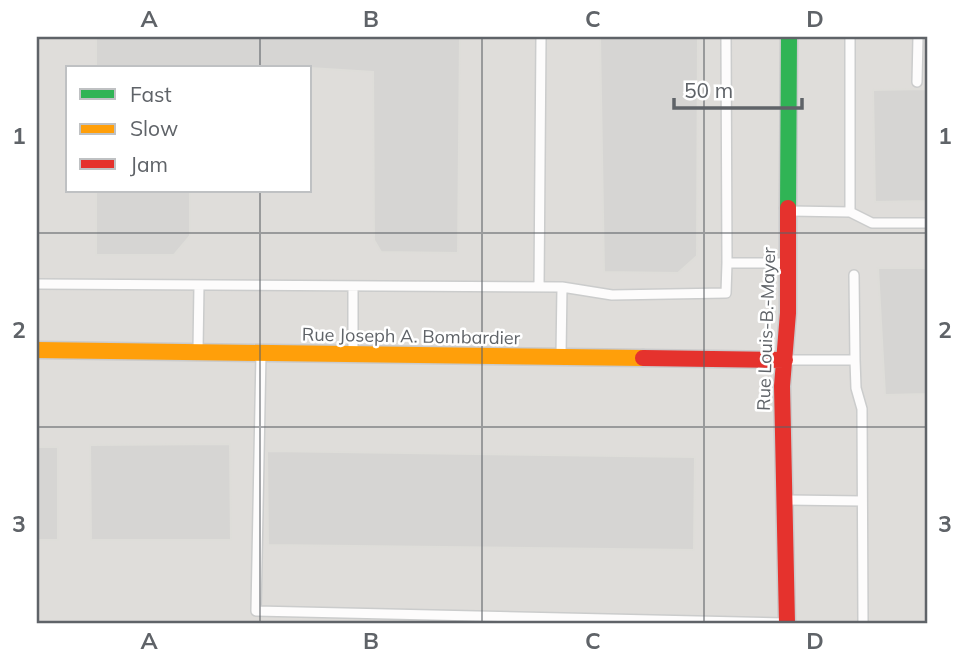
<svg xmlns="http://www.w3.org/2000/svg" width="964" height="660" font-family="Mulish,sans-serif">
<rect width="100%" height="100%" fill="#efeeea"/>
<!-- industrial -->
<path fill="#dfddda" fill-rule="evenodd" d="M 37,37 L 927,37 L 927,623 L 37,623 ZM 68,68 L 310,68 L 310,191 L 68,191 Z"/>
<!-- building -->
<path fill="#d6d5d3" stroke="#deddd9" stroke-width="2" d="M 96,37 L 460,37 L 458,253 L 381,252 L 374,240 L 373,72 L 310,68 L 96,68 Z
M 600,37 L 698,37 L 697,256 L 678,273 L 604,272 Z
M 927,89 L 927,201 L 875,202 L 873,90 Z
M 96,191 L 190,191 L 190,236 L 174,255 L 96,255 Z
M 878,268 L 927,268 L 927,394 L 885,395 Z
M 230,444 L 231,540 L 91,540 L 90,445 Z
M 37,447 L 58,447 L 58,540 L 37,540 Z
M 267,451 L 695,457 L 694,550 L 268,545 Z"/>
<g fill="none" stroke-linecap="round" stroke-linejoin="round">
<defs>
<path id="lane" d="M 726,37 L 727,263 L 785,263
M 917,82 L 918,37
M 790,211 L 850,212 L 850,37
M 850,212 L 872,223 L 927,223
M 854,275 L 855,360
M 37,284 L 562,287 L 561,355
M 539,287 L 541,37
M 562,287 L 612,295 L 726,293 L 727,263
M 198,350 L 199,285
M 353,351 L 353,286
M 261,353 L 256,611 L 785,623
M 787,360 L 855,360 L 856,388 L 862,409 L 863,623
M 787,500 L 862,501"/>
<path id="fast" d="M 788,208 L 789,37"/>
<path id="slow" d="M 37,350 L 643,358"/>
<path id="jam" d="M 643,358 L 785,360
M 787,623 L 782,386 L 788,313 L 788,208"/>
</defs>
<!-- lane casing -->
<use href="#lane" stroke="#cbcccc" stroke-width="12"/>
<!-- fast casing -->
<use href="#fast" stroke="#cacacb" stroke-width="19"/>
<!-- slow casing -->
<use href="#slow" stroke="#cacacb" stroke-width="19"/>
<!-- jam casing -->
<use href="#jam" stroke="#cacacb" stroke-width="19"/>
<!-- lane -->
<use href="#lane" stroke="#fdfcfc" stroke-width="9"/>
<!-- fast -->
<use href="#fast" stroke="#30b455" stroke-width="16"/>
<!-- slow -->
<use href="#slow" stroke="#ff9f0a" stroke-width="16"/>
<!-- jam -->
<use href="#jam" stroke="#e5322d" stroke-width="16"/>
</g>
<!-- grid -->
<path fill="none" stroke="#5f6368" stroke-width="2" stroke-opacity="0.55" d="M 260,37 L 260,68M 482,37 L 482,623M 704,37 L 704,623M 260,191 L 260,623M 37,233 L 927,233M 37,427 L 927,427"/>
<g text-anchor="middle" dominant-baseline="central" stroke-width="5" stroke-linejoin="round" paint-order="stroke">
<!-- street labels -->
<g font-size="18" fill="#5f6368" stroke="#fff">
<text transform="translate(766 329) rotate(-88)">Rue Louis-B.-Mayer</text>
<text transform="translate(411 336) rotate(1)">Rue Joseph A. Bombardier</text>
</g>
</g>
<!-- border -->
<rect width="964" height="660" fill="none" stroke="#ffffff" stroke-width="77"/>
<!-- legend -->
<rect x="66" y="66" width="245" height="126" fill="#ffffff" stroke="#bfc1c3" stroke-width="2"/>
<rect x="80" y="89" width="35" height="10" fill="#30b455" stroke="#bfc1c3" stroke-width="2"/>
<text x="130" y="102" font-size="21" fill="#5f6368">Fast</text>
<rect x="80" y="124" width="35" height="10" fill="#ff9f0a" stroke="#bfc1c3" stroke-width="2"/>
<text x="130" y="136" font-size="21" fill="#5f6368">Slow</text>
<rect x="80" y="159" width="35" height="10" fill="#e5322d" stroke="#bfc1c3" stroke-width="2"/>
<text x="130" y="172" font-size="21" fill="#5f6368">Jam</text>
<!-- scale -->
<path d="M674 98v10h128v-10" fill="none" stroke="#5f6368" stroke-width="3.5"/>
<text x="684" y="98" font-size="21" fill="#5f6368" stroke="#ffffff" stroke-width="5" paint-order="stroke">50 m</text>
<rect x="38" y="38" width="888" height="584" fill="none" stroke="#5f6368" stroke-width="2.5"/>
<g font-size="23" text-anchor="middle" font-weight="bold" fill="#5f6368">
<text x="149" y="27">A</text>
<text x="371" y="27">B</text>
<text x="593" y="27">C</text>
<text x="815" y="27">D</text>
<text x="19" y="144">1</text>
<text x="945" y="144">1</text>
<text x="19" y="338">2</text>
<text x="945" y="338">2</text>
<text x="19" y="532">3</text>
<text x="945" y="532">3</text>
<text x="149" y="649">A</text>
<text x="371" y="649">B</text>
<text x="593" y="649">C</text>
<text x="815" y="649">D</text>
</g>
</svg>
